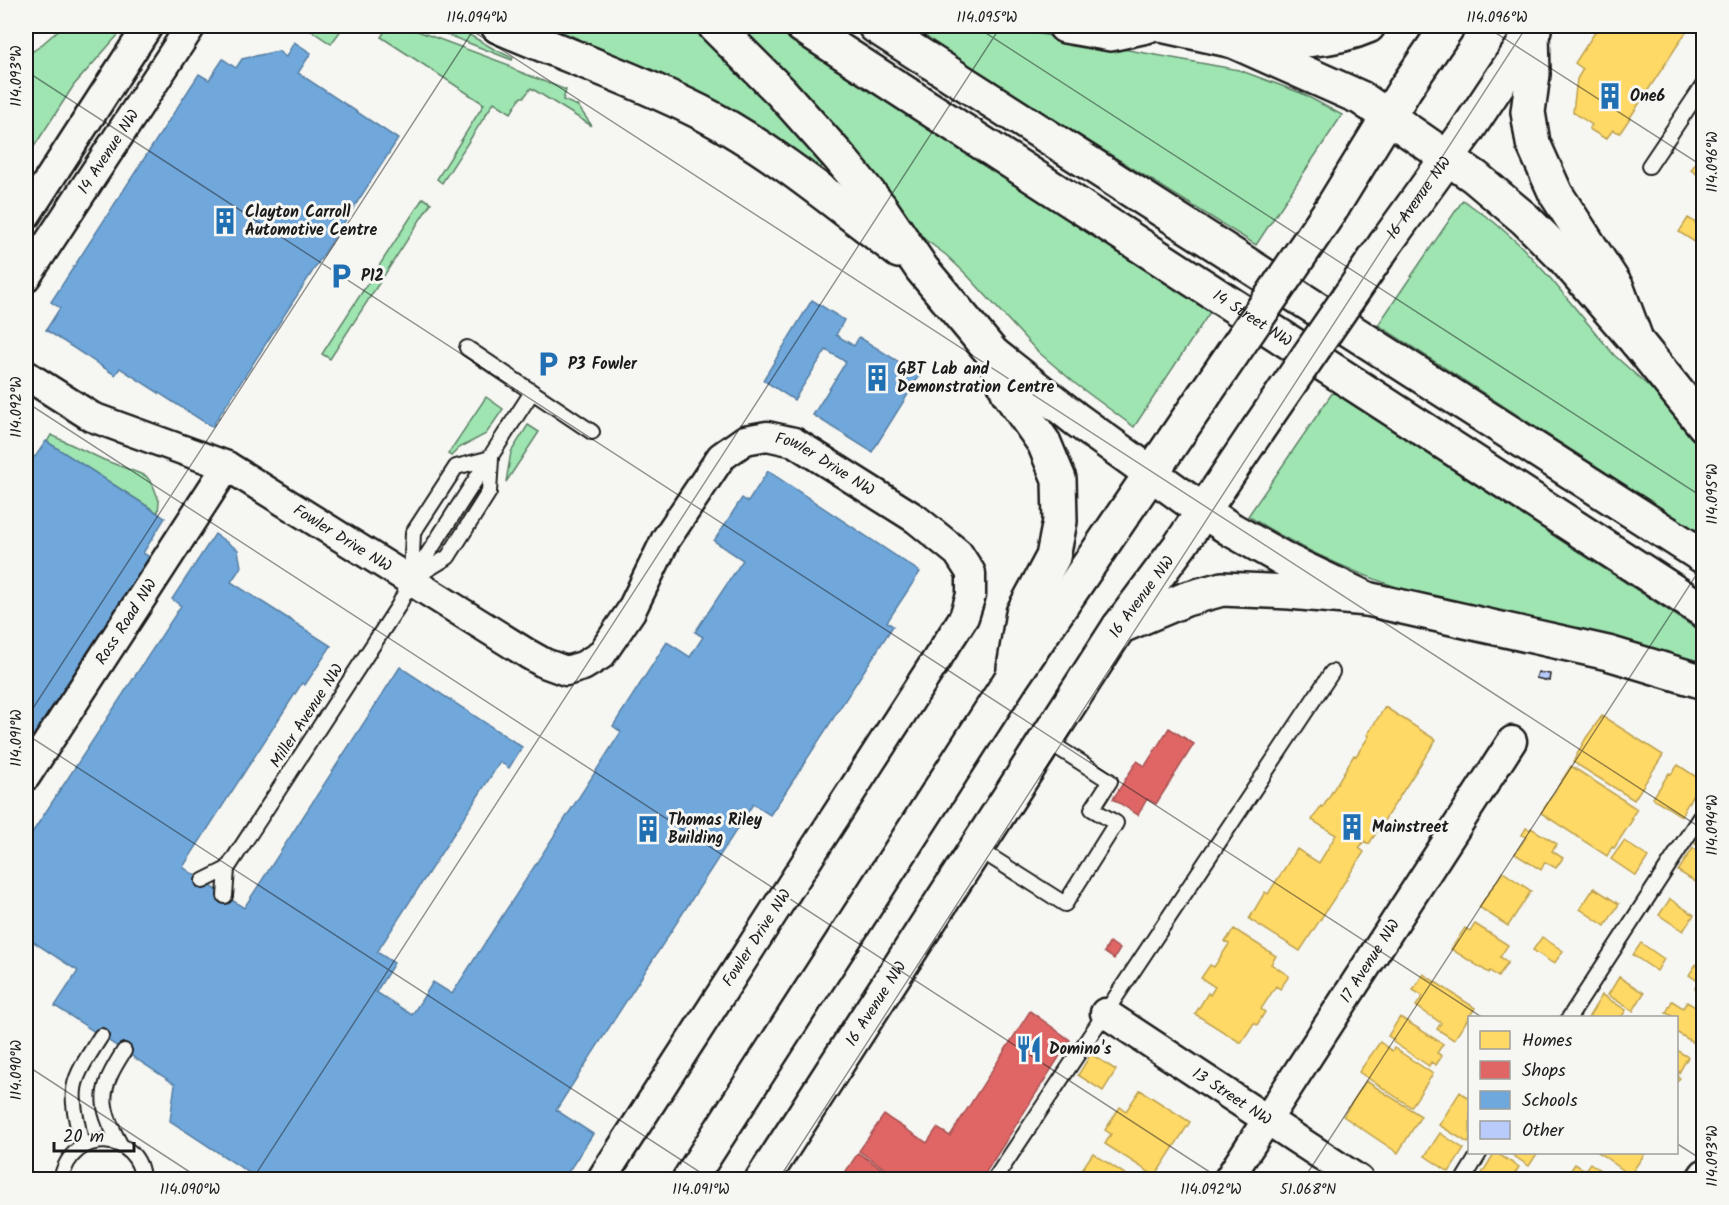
<svg xmlns="http://www.w3.org/2000/svg" width="1729" height="1205" font-family="Kalam,sans-serif">
<rect width="100%" height="100%" fill="#f6f6f2"/>
<filter id="ink" filterUnits="userSpaceOnUse"><feTurbulence type="fractalNoise" baseFrequency=".0167" numOctaves="2"/><feDisplacementMap in="SourceGraphic" scale="12" xChannelSelector="R" yChannelSelector="G"/><feConvolveMatrix kernelMatrix="1 2 1 2 8 2 1 2 1" color-interpolation-filters="sRGB"/></filter>
<g filter="url(#ink)">
<!-- green -->
<path fill="#9ee5b1" stroke="#5d8066" stroke-width="1.5" d="M 63,26 L 126,26 L 74,85 L 26,159 L 26,56 L 39,47 Z
M 306,26 L 344,26 L 331,44 L 306,27 Z
M 373,26 L 404,26 L 509,65 L 509,67 L 515,70 L 566,90 L 563,100 L 578,106 L 592,126 L 531,88 L 524,97 L 521,97 L 511,113 L 494,102 L 442,183 L 437,179 L 484,104 L 381,37 L 384,33 Z
M 425,26 L 454,26 L 494,49 L 513,58 L 512,60 Z
M 549,26 L 695,26 L 758,86 L 825,162 L 818,171 L 703,97 L 648,69 Z
M 735,26 L 781,26 L 1210,312 L 1134,427 L 1077,385 L 1036,350 L 967,275 L 946,255 L 915,232 Z
M 904,26 L 995,26 L 1239,70 L 1301,93 L 1342,115 L 1256,245 Z
M 423,198 L 431,203 L 330,359 L 322,354 Z
M 1463,200 L 1494,222 L 1520,245 L 1551,279 L 1614,355 L 1676,411 L 1703,443 L 1703,535 L 1378,325 Z
M 1333,392 L 1703,633 L 1703,665 L 1420,595 C 1360,576 1302,550 1248,516 Z
M 486,397 L 503,409 L 486,434 L 459,448 L 451,456 L 448,454 Z
M 528,425 L 539,432 L 506,482 L 511,452 Z
M 51,435 L 104,460 L 146,476 L 153,485 L 159,501 L 158,513 L 47,442 Z"/>
<!-- homes -->
<path fill="#ffd966" stroke="#bba050" stroke-width="1.5" d="M 1599,26 L 1690,26 L 1620,133 L 1613,130 L 1606,139 L 1589,129 L 1592,125 L 1573,112 L 1577,79 L 1583,69 L 1575,63 Z
M 1704,150 L 1704,179 L 1691,170 Z
M 1688,218 L 1704,228 L 1704,242 L 1701,246 L 1679,232 Z
M 1385,707 L 1436,740 L 1369,844 L 1364,841 L 1359,848 L 1364,852 L 1300,951 L 1249,919 L 1265,892 L 1268,894 L 1297,849 L 1319,863 L 1336,835 L 1312,820 L 1321,806 L 1323,807 L 1354,755 L 1356,756 L 1369,736 L 1367,735 Z
M 1602,716 L 1663,755 L 1634,800 L 1573,762 L 1586,738 Z
M 1678,765 L 1701,780 L 1681,816 L 1653,798 L 1669,773 L 1671,774 Z
M 1571,766 L 1637,809 L 1631,818 L 1633,819 L 1614,848 L 1612,847 L 1607,856 L 1541,813 Z
M 1526,828 L 1530,830 L 1531,828 L 1557,844 L 1552,851 L 1563,858 L 1556,868 L 1545,862 L 1541,870 L 1515,854 L 1526,837 L 1522,835 Z
M 1704,831 L 1704,850 L 1695,844 Z
M 1624,841 L 1648,857 L 1636,876 L 1611,859 Z
M 1693,848 L 1704,855 L 1702,886 L 1678,871 Z
M 1503,872 L 1531,891 L 1508,926 L 1479,907 Z
M 1594,888 L 1619,904 L 1605,926 L 1580,909 Z
M 1670,899 L 1694,915 L 1683,931 L 1659,915 Z
M 1475,924 L 1508,945 L 1500,957 L 1508,962 L 1498,977 L 1490,971 L 1489,973 L 1451,949 L 1465,928 L 1470,931 Z
M 1234,929 L 1276,956 L 1271,964 L 1289,976 L 1280,989 L 1276,986 L 1261,1009 L 1265,1012 L 1257,1025 L 1254,1023 L 1241,1043 L 1195,1014 L 1208,993 L 1210,995 L 1215,987 L 1201,978 L 1210,965 L 1214,967 L 1229,944 L 1225,942 Z
M 1542,937 L 1563,951 L 1554,964 L 1533,950 Z
M 1641,943 L 1664,959 L 1657,971 L 1633,955 Z
M 1696,964 L 1704,969 L 1704,994 L 1695,988 L 1699,982 L 1689,975 Z
M 1423,974 L 1475,1008 L 1454,1040 L 1437,1029 L 1441,1023 L 1416,1006 L 1423,996 L 1413,990 Z
M 1619,977 L 1644,993 L 1633,1011 L 1608,995 Z
M 1602,995 L 1626,1010 L 1621,1018 L 1588,1018 Z
M 1672,1001 L 1683,1008 L 1687,1002 L 1704,1012 L 1704,1032 L 1696,1044 L 1676,1032 L 1676,1018 L 1666,1013 Z
M 1400,1017 L 1443,1044 L 1437,1053 L 1442,1056 L 1436,1065 L 1431,1062 L 1429,1066 L 1393,1042 L 1394,1040 L 1388,1036 Z
M 1380,1042 L 1392,1051 L 1394,1048 L 1433,1074 L 1411,1107 L 1359,1072 Z
M 1676,1050 L 1688,1057 L 1677,1076 L 1680,1078 L 1676,1082 Z
M 1091,1054 L 1116,1070 L 1103,1091 L 1078,1075 Z
M 1366,1081 L 1421,1116 L 1398,1153 L 1343,1116 Z
M 1140,1090 L 1190,1122 L 1155,1176 L 1105,1144 L 1111,1134 L 1105,1130 L 1120,1107 L 1126,1111 Z
M 1460,1092 L 1470,1099 L 1470,1140 L 1468,1143 L 1439,1125 Z
M 1440,1133 L 1464,1149 L 1449,1172 L 1425,1156 Z
M 1495,1152 L 1519,1167 L 1511,1180 L 1478,1180 Z
M 1508,1152 L 1538,1152 L 1529,1166 Z
M 1598,1152 L 1646,1152 L 1630,1175 Z
M 1093,1153 L 1094,1154 L 1134,1180 L 1075,1180 Z
M 1590,1163 L 1614,1180 L 1577,1180 L 1568,1174 L 1575,1164 L 1585,1170 Z"/>
<!-- shops -->
<path fill="#e06666" stroke="#a55050" stroke-width="1.5" d="M 1169,728 L 1194,744 L 1156,804 L 1147,799 L 1138,815 L 1113,799 L 1137,761 L 1145,766 Z
M 1110,942 L 1120,949 L 1114,959 L 1104,952 Z
M 1030,1011 L 1070,1040 L 981,1180 L 910,1180 L 894,1169 L 892,1173 L 859,1151 L 884,1115 L 927,1143 L 937,1128 L 950,1136 Z
M 858,1153 L 894,1176 L 899,1180 L 840,1180 Z"/>
<!-- schools -->
<path fill="#6fa8dc" stroke="#567ea2" stroke-width="1.5" d="M 294,42 L 311,53 L 298,73 L 398,139 L 212,427 L 120,368 L 115,375 L 46,330 L 60,308 L 51,302 L 199,74 L 209,80 L 223,59 L 236,68 L 242,59 L 278,51 L 286,57 Z
M 812,300 L 844,320 L 836,335 L 854,346 L 859,337 L 920,375 L 872,452 L 813,415 L 846,362 L 826,350 L 794,400 L 763,380 Z
M 46,441 L 165,518 L 143,553 L 151,558 L 26,749 L 26,450 L 35,457 Z
M 768,471 L 920,572 L 887,622 L 893,626 L 783,796 L 770,815 L 753,804 L 556,1110 L 593,1134 L 563,1180 L 260,1180 L 170,1121 L 175,1084 L 55,1006 L 78,971 L 26,937 L 26,842 L 181,606 L 172,599 L 215,534 L 238,550 L 241,567 L 231,582 L 331,646 L 305,685 L 302,683 L 183,867 L 203,881 L 244,908 L 400,667 L 522,747 L 509,768 L 500,762 L 377,952 L 394,963 L 376,992 L 412,1015 L 433,982 L 452,994 L 621,732 L 613,726 L 667,642 L 690,657 L 703,637 L 695,632 L 743,560 L 714,541 L 742,498 L 748,502 Z"/>
<!-- building -->
<path fill="#b8cbfb" stroke="#1c1c1c" stroke-width="1.5" d="M 1538,672 L 1550,674 L 1549,681 L 1536,678 Z"/>
<g fill="none" stroke-linecap="round" stroke-linejoin="round">
<defs>
<path id="service" d="M 1649,166 L 1704,84
M 467,348 L 592,432
M 415,577 L 448,557 L 489,492 L 491,459
M 411,578 L 413,533 L 456,467 L 491,458
M 977,848 L 1065,904 L 1116,823 L 1092,809 L 1110,781 L 1046,740
M 203,881 L 227,869
M 225,896 L 227,869 L 399,605 L 411,580 L 532,392
M 1569,1018 L 1704,811
M 120,1144 C 98,1103 99,1090 124,1051
M 82,1146 C 69,1086 68,1087 101,1036
M 61,1180 C 72,1124 141,1133 142,1180
M 994,1180 L 1332,672
M 1463,1180 L 1480,1152"/>
<g id="minor">
<path d="M 26,215 L 148,26"/>
<path id="s1" d="M 26,277 L 191,26"/>
<path id="s2" d="M 26,375 L 92,417 L 227,466 L 528,654 L 544,663 L 566,671 L 583,666 L 601,655 L 631,611 L 666,539 L 721,457 L 745,440 L 767,436 L 794,442 L 916,519 L 958,553 L 971,573 L 971,595 L 964,617 L 601,1180"/>
<path id="s3" d="M 26,776 L 227,466"/>
<path id="s4" d="M 1105,1013 L 1359,1180"/>
<path id="s5" d="M 1228,1180 L 1512,741"/>
<path d="M 1700,1180 L 1704,1174"/>
</g>
<g id="secondary">
<path d="M 498,26 C 565,55 635,79 700,112 C 769,147 837,204 899,251"/>
<path d="M 715,26 L 781,92 L 839,157 L 880,207 L 922,269 L 993,354 L 1077,420 L 1203,511 L 1232,530 L 1289,562 L 1367,599 L 1608,653 L 1704,682"/>
<path id="s6" d="M 802,26 L 1704,611"/>
<path d="M 875,26 L 1704,557"/>
<path d="M 1065,26 L 1111,34 L 1147,26"/>
<path d="M 1165,26 L 1233,41 L 1361,98 L 1475,177 L 1525,219 L 1564,258 L 1637,342 L 1704,425"/>
</g>
<g id="trunk">
<path d="M 1532,32 L 1533,74 L 1528,112 L 1533,143 L 1556,194 L 1617,288 L 1637,342"/>
<path d="M 1233,41 C 1277,41 1327,44 1368,26"/>
<path d="M 1332,208 L 1405,89 L 1448,26"/>
<path id="s7" d="M 1386,243 L 1466,132 L 1534,30"/>
<path d="M 993,354 L 1008,392 L 1044,443 L 1059,479 L 1060,521 L 1053,557 L 1023,613 L 1014,668"/>
<path d="M 1119,627 L 1186,599 L 1222,589 L 1290,592 L 1367,599"/>
<path d="M 689,1180 L 1012,678 L 1203,397"/>
<path id="s8" d="M 762,1180 L 1119,627 L 1181,544 L 1257,431"/>
</g>
</defs>
<!-- service casing -->
<use href="#service" stroke="#1c1c1c" stroke-width="18"/>
<!-- minor casing -->
<use href="#minor" stroke="#1c1c1c" stroke-width="33"/>
<!-- secondary casing -->
<use href="#secondary" stroke="#1c1c1c" stroke-width="38"/>
<!-- trunk casing -->
<use href="#trunk" stroke="#1c1c1c" stroke-width="38"/>
<!-- service -->
<use href="#service" stroke="#f6f6f2" stroke-width="14"/>
<!-- minor -->
<use href="#minor" stroke="#f6f6f2" stroke-width="28"/>
<!-- secondary -->
<use href="#secondary" stroke="#f6f6f2" stroke-width="33"/>
<!-- trunk -->
<use href="#trunk" stroke="#f6f6f2" stroke-width="33"/>
<!-- tram -->
<path stroke="#1c1c1c" stroke-width="1.5" d="M 26,34 L 36,26"/>
<defs>
<path id="trunk-bridge" d="M 1203,397 L 1332,208
M 1257,431 L 1386,243"/>
</defs>
<!-- trunk-bridge casing -->
<use href="#trunk-bridge" stroke="#1c1c1c" stroke-width="38" stroke-linecap="butt"/>
<!-- trunk-bridge -->
<use href="#trunk-bridge" stroke="#f6f6f2" stroke-width="33"/>
</g>
</g>
<!-- ticks -->
<path fill="none" stroke="#1c1c1c" stroke-width="1.5" stroke-opacity="0.45" d="M 465,26 L 1704,830M 975,26 L 1704,498M 1485,26 L 1704,167M 26,71 L 1483,1018M 26,402 L 1222,1180M 26,719 L 476,26M 26,734 L 712,1180M 26,1065 L 202,1180M 1676,1143 L 1704,1161M 252,1180 L 1001,26M 778,1180 L 1527,26M 1303,1180 L 1704,563"/>
<!-- icons -->
<defs>
<symbol id="building-bare" viewBox="-9 -9 18 18"><path d="M-4-6H4V6H1V3H-1V6H-4ZM-2.5-4.3h1.7v1.8h-1.7ZM.8-4.3h1.7v1.8H.8ZM-2.5-1h1.7V.8h-1.7ZM.8-1h1.7V.8H.8Z" fill="#1f6fb2" stroke="#f6f6f2" stroke-width="2.5" paint-order="stroke"/></symbol>
<symbol id="parking-bare" viewBox="-9 -9 18 18"><path d="M-3.5-5.5H1a3.5 3.5 0 0 1 0 7H-1V5.5H-3.5ZM-1-3.4V-.6H.8a1.4 1.4 0 0 0 0-2.8Z" fill="#1f6fb2" stroke="#f6f6f2" stroke-width="2.5" paint-order="stroke"/></symbol>
<symbol id="restaurant-bare" viewBox="-9 -9 18 18"><path d="M-5-6h1v4h1v-4h1v4h1v-4h1v5L-1.5 .5V6h-2V.5L-5-1ZM5-6V6H3V1.5H1.5Q1.5-4 5-6Z" fill="#1f6fb2" stroke="#f6f6f2" stroke-width="2.5" paint-order="stroke"/></symbol>
</defs>
<g fill-rule="evenodd">
<use href="#building-bare" x="1591" y="77" width="38" height="38"/>
<use href="#building-bare" x="206" y="202" width="38" height="38"/>
<use href="#parking-bare" x="322" y="257" width="38" height="38"/>
<use href="#parking-bare" x="529" y="345" width="38" height="38"/>
<use href="#building-bare" x="858" y="359" width="38" height="38"/>
<use href="#building-bare" x="1333" y="808" width="38" height="38"/>
<use href="#building-bare" x="629" y="810" width="38" height="38"/>
<use href="#restaurant-bare" x="1010" y="1030" width="38" height="38"/>
</g>
<g text-anchor="middle" dominant-baseline="central" stroke-width="6" stroke-linejoin="round" paint-order="stroke">
<!-- poi labels -->
<g font-size="16" font-weight="bold" fill="#1c1c1c" stroke="#f6f6f2" text-anchor="start">
<text x="1630" y="96">One6</text>
<text x="245" y="212">Clayton Carroll<tspan x="245" dy="18">Automotive Centre</tspan></text>
<text x="361" y="276">P12</text>
<text x="568" y="364">P3 Fowler</text>
<text x="897" y="369">GBT Lab and<tspan x="897" dy="18">Demonstration Centre</tspan></text>
<text x="668" y="820">Thomas Riley<tspan x="668" dy="18">Building</tspan></text>
<text x="1372" y="827">Mainstreet</text>
<text x="1049" y="1049">Domino's</text>
</g>
<!-- street labels -->
<g font-size="16" fill="#1c1c1c" stroke="#f6f6f2">
<text stroke="none"><textPath href="#s1" startOffset="150">14 Avenue NW</textPath></text>
<text stroke="none"><textPath href="#s7" startOffset="56">16 Avenue NW</textPath></text>
<text stroke="none"><textPath href="#s6" startOffset="537">14 Street NW</textPath></text>
<text stroke="none"><textPath href="#s2" startOffset="1006">Fowler Drive NW</textPath></text>
<text stroke="none"><textPath href="#s2" startOffset="358">Fowler Drive NW</textPath></text>
<text stroke="none"><textPath href="#s8" startOffset="696">16 Avenue NW</textPath></text>
<text stroke="none"><textPath href="#s3" startOffset="184">Ross Road NW</textPath></text>
<text transform="translate(307 716) rotate(-57)">Miller Avenue NW</text>
<text transform="translate(757 938) rotate(-57)">Fowler Drive NW</text>
<text stroke="none"><textPath href="#s5" startOffset="261">17 Avenue NW</textPath></text>
<text stroke="none"><textPath href="#s8" startOffset="210">16 Avenue NW</textPath></text>
<text stroke="none"><textPath href="#s4" startOffset="152">13 Street NW</textPath></text>
</g>
</g>
<!-- margin -->
<rect width="1729" height="1205" fill="none" stroke="#f6f6f2" stroke-width="66"/>
<!-- legend -->
<rect x="1468" y="1016" width="210" height="138" fill="#f6f6f2" stroke="#9f9f9c" stroke-width="1.5"/>
<rect x="1480" y="1031" width="30" height="18" fill="#ffd966" stroke="#9f9f9c" stroke-width="1.5"/>
<text x="1522" y="1046" font-size="18" fill="#1c1c1c">Homes</text>
<rect x="1480" y="1061" width="30" height="18" fill="#e06666" stroke="#9f9f9c" stroke-width="1.5"/>
<text x="1522" y="1076" font-size="18" fill="#1c1c1c">Shops</text>
<rect x="1480" y="1091" width="30" height="18" fill="#6fa8dc" stroke="#9f9f9c" stroke-width="1.5"/>
<text x="1522" y="1106" font-size="18" fill="#1c1c1c">Schools</text>
<rect x="1480" y="1121" width="30" height="18" fill="#b8cbfb" stroke="#9f9f9c" stroke-width="1.5"/>
<text x="1522" y="1136" font-size="18" fill="#1c1c1c">Other</text>
<!-- scale -->
<path d="M54 1142v9h80v-9" fill="none" stroke="#1c1c1c" stroke-width="3"/>
<text x="63" y="1142" font-size="18" fill="#1c1c1c" stroke="#f6f6f2" stroke-width="4.5" paint-order="stroke">20 m</text>
<rect x="33" y="33" width="1663" height="1139" fill="none" stroke="#1c1c1c" stroke-width="2"/>
<g font-size="15" text-anchor="middle" fill="#1c1c1c">
<text x="477" y="22">114.094°W</text>
<text x="987" y="22">114.095°W</text>
<text x="1497" y="22">114.096°W</text>
<text transform="translate(16 76) rotate(-90)" y="5">114.093°W</text>
<text transform="translate(1712 162) rotate(-90)" y="5">114.096°W</text>
<text transform="translate(16 407) rotate(-90)" y="5">114.092°W</text>
<text transform="translate(1712 494) rotate(-90)" y="5">114.095°W</text>
<text transform="translate(16 738) rotate(-90)" y="5">114.091°W</text>
<text transform="translate(1712 825) rotate(-90)" y="5">114.094°W</text>
<text transform="translate(16 1070) rotate(-90)" y="5">114.090°W</text>
<text transform="translate(1712 1156) rotate(-90)" y="5">114.093°W</text>
<text x="190" y="1194">114.090°W</text>
<text x="701" y="1194">114.091°W</text>
<text x="1211" y="1194">114.092°W</text>
<text x="1308" y="1194">51.068°N</text>
</g>
</svg>
